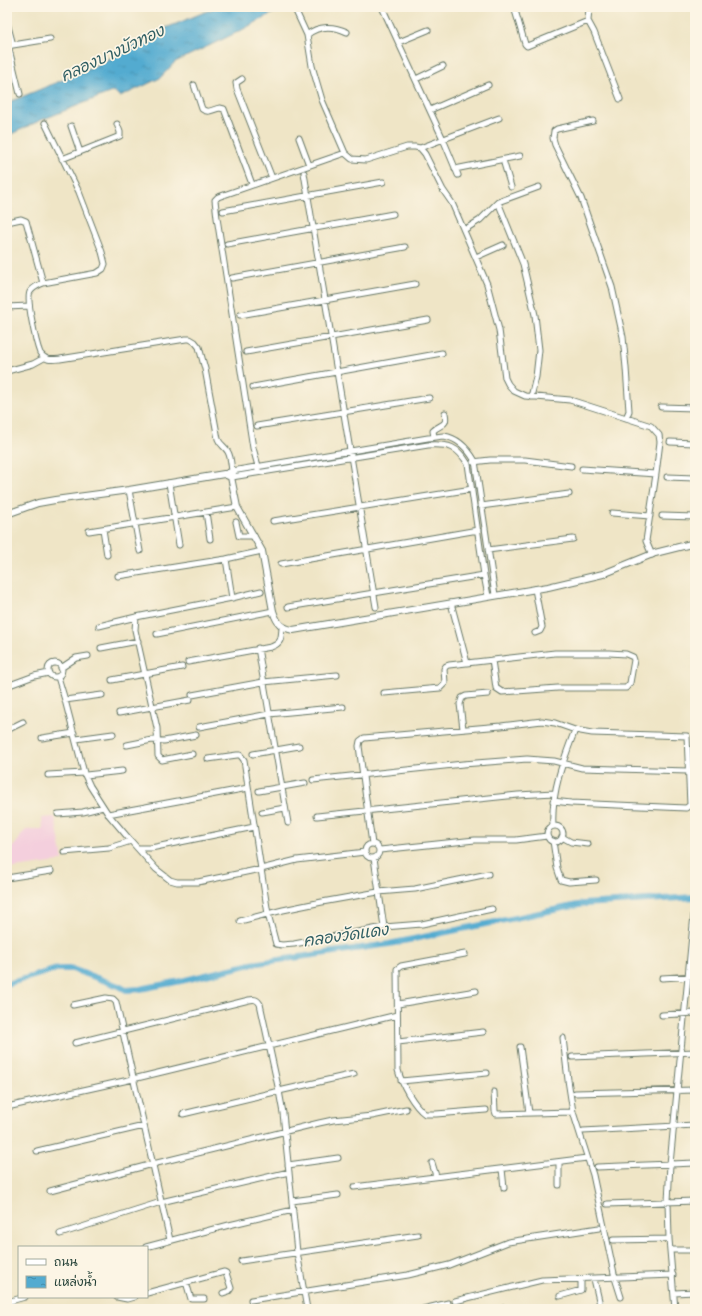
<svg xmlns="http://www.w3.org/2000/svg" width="702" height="1316" font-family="Dekko,'Playpen Sans Thai',sans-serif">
<defs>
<pattern id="water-ripples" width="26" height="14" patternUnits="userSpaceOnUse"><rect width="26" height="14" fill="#53abd0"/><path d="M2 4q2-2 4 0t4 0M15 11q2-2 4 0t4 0" fill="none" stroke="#448caa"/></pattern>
</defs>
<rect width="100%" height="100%" fill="#fcf5e5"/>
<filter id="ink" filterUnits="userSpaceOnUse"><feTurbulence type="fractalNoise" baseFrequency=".025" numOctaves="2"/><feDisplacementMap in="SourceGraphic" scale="8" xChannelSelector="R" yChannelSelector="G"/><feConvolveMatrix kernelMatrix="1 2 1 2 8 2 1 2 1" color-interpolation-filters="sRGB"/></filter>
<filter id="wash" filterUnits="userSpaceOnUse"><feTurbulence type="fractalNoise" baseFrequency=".012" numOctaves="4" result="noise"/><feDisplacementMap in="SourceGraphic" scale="16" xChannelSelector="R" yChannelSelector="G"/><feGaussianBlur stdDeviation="0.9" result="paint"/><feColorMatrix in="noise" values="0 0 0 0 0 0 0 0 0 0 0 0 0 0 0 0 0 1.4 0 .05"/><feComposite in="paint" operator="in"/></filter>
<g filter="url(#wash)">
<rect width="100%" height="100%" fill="#efe5c6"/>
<!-- built -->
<path fill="#f4cfdd" d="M 55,817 L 63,860 L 51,863 L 7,869 L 7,849 L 12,848 L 18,841 L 22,834 L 26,830 L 43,829 L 42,818 Z"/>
<!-- water -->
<path fill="url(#water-ripples)" stroke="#397482" d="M 217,7 L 284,7 L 240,31 L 175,62 L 160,78 L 120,97 L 114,91 L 39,121 L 7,136 L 7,103 L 94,67 L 161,30 Z"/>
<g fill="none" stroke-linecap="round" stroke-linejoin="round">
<!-- canal -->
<path stroke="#53abd0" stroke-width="6" d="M 7,984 L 57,969 L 72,969 L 119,986 L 126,990 L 140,989 L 181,981 L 251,964 L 389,944 L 583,904 L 695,897"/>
</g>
</g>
<g filter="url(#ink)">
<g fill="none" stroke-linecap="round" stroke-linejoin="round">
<defs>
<path id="minor" d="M 294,7 L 307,35 L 312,66 L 322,100 L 345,153 L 352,159 L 366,160 L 407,147 L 415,147 L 420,148 L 425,154 L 443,190 L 452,203 L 487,284 L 499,330 L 505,378 L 508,384 L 514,391 L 525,396 L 570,400 L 651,426 L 659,435 L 660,442 L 656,474 L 646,541 L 652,555
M 382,7 L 443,139 L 458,175
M 514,7 L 525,44 L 527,46 L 588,21
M 589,7 L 588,21 L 594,32 L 620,99
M 7,23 L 13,45 L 10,46 L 9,49 L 20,94
M 307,35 C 319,25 334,26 347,32
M 399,42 L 428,30
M 13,45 L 50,39
M 242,79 L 236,83 L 237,89 L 272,178
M 416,79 L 443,66
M 194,85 L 202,109 C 208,114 213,109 220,108 L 224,109 L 252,184
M 430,110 L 488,85
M 593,121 L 557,129 L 554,131 L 553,138 L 555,145 L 581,198 L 612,287 L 623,337 L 626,368 L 629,411 L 626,418
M 45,123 L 79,192 L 102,252 L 105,264 L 103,269 L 97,273 L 43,283 C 39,285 33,287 30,292 C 26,299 36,343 40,353 C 46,361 51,360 60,359 L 186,339 L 190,339 L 195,342 L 199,347 L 205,369 L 218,439 C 220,445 225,446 228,452 C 231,457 231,465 232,471 L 224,474
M 71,126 L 80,152
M 299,138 L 309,165
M 420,148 L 499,118
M 62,159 L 120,136 L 120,132 L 117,124
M 503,160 L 511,187
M 455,169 L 520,156
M 304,173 L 376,607
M 498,202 L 523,264 L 535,315 L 539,350 L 536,377 L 531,397
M 223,211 L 383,182
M 7,222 L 21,219 L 26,221 L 43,283
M 464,230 L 480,220 L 498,202 L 539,187
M 227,244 L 393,214
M 476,257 L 503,245
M 232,278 L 405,247
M 7,307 L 29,306
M 240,315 L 415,284
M 246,352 L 428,320
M 7,371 L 33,364 L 44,358
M 253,387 L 442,353
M 661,407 L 695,408
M 257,426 L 429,398
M 434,437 L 433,431 C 441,423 448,427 445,413
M 670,442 L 695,443
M 473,462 L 490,460 L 525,460 L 571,466
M 582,469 L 656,474
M 258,472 L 258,466 L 253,448 L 217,218 L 215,200 L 218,197 L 345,153
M 234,476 L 232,471 L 428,438 C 433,438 439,436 444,436 C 458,438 468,449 475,461 L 495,595
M 232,477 L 428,445 C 449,444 457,446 468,464 L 484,575 L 488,596
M 667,477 L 695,478
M 169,483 L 179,545
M 129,490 L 140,551
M 481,506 L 569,494
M 206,512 L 210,539
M 612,513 L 650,516
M 662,516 L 695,517
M 273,521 L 472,489
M 236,522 L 239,536 L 254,536
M 103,529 L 107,555
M 89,531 L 237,507
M 488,550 L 573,539
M 281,564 L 478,530
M 118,576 L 226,559 L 262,551
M 535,589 L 542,627 L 540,631 L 535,633
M 232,598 L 261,591
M 451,603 L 467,663
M 288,607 L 484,575
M 136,617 L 135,630 L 157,728 L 158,756 L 162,760 L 192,754
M 99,626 L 136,617 L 232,598 L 226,559
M 157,634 L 273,611
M 101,648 L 138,641
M 258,648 L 288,823
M 188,662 L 271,647 C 282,643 281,638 282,628
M48 670a7 7 0 1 1 14 0a7 7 0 1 1-14 0Z
M 61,668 L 76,658 L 88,656
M 58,677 L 65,700 L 84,773 L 90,786 L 108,814 L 131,841 L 156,869 L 170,880 L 177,882 L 198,882 L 261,869 L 297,860 L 365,852
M 112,680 L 182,667
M 7,686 L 34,676 L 49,673
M 384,693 L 440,688 L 445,683 L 444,669 L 446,666 L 449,665 L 555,653 L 609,653 L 626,654 L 633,657 L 634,660 L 630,683 L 626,688 L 558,688 L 502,692 L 496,688 L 492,660
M 192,695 L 263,682 L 337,675
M 65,700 L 102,695
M 119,713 L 190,700
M 199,727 L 269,714 L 343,707
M 463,729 L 460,704 L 462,698 L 466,696 L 488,694
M 7,730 L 23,722
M 42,738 L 74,733
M 76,739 L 113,734
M 127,745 L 152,740 L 164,741 L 196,735
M 253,754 L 299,746
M 208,759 L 237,755 L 240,755 L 244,760 L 268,914 L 276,944 L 282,945 L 294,944 L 384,927 L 422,924 L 492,909
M 48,775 L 84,773
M 86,775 L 122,771
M 313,780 L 463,764 L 527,759 L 554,761 L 582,768 L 688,771
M 259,791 L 305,783
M 262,812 L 285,808
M 58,814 L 83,812 L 103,807
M 108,814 L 248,788
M 317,816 L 518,795 L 554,793
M 553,826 C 551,792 563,761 575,730
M547 834a8 8 0 1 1 16 0a8 8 0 1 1-16 0Z
M 562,837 L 571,842 L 588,844
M 553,841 L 557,868 L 561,880 L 569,882 L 596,880
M365 851a7 7 0 1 1 14 0a7 7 0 1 1-14 0Z
M 372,844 L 359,746 L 360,741 L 364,738 L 501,726 L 542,721 L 555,723 L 575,730 L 592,733 L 687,736 L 690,805 L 686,808 L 571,803 L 553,801
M 138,848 L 151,848 L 254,827
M 380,850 L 475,840 L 516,840 L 547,836
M 64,852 L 109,848 L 131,841
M 374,858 L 384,927
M 7,878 L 51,871
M 240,921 L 283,910 L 322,902 L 378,892 L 415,889 L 488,874
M 465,954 L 401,966 L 397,969 L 398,1070 C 401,1083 414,1106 425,1114 L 436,1114 L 486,1110
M 662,978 L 695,976
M 398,1004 L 476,991
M 73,1005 L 106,998 L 113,999 L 116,1002 L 170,1240
M 662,1015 L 695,1013
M 563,1038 L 568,1080 L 573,1112 L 593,1175 L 615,1278 L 621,1297
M 398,1042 L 483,1032
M 75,1043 L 249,1000 C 254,999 257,999 260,1004 L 279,1091 L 283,1113 L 297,1252 L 307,1309
M 520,1047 L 529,1113
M 572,1057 L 695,1052
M 401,1081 L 487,1073
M 494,1092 L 495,1111 L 496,1114 L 573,1112
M 575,1093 L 695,1090
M 7,1107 L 133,1079 L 397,1015
M 183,1114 L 279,1091 L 354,1074
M 583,1131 L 695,1125
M 37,1151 L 144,1126
M 559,1162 L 559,1185
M 432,1163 L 436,1176
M 288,1165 L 338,1158
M 597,1167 L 695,1163
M 502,1169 L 504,1188
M 354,1187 L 587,1158
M 50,1191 L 153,1164 L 319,1123 L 333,1120 L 372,1116 L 406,1109
M 292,1201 L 338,1195
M 607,1204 L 695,1201
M 60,1234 L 161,1202 L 289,1172
M 613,1240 L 669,1239
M 146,1247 L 229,1225 L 293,1210
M 670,1250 L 695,1250
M 241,1261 L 418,1235
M 594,1279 L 601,1309
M 186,1282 L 191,1299 L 204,1299
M 147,1293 L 224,1272 L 226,1273 L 231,1288 L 229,1291 L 223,1293
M 674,1293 L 695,1292
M 560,1296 L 581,1290 L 581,1279
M 117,1297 L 127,1299 L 134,1297
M 251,1300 L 408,1275 L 449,1265 L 508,1242 L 599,1228
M 455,1301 L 542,1280 L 673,1275
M 7,1302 L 25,1297
M 504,1308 L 504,1309
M 423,1309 L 448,1303
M 675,1309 L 669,1239 L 668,1201 L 670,1164 L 695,904"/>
<path id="tertiary" d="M 7,514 L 38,503 L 55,500 L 129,490 L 224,474 L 231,477 L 237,507 L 262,551 L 273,611 C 277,623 281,628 293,630 L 548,587 L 603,574 L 655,553 L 695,543"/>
</defs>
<!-- minor casing -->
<use href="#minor" stroke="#687867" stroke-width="7"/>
<!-- tertiary casing -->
<use href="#tertiary" stroke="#687867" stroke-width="8"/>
<!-- minor -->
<use href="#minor" stroke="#fff" stroke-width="5"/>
<!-- tertiary -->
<use href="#tertiary" stroke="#fff" stroke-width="6"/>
</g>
</g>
<g text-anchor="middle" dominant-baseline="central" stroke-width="3.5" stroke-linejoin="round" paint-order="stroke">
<!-- water labels -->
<g font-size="16" font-style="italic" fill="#2f5e63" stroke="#fcf5e5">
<text transform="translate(113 55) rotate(-25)">คลองบางบัวทอง</text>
<text transform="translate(346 937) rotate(-8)">คลองวัดแดง</text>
</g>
</g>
<!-- margin -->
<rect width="702" height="1316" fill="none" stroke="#fcf5e5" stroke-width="24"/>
<!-- legend -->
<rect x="18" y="1246" width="130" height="52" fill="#fcf5e5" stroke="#a4ab9e"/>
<rect x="26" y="1259" width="20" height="6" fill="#ffffff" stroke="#a4ab9e"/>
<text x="54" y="1266" font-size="12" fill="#1f3d34">ถนน</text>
<rect x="26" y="1276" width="20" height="12" fill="url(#water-ripples)" stroke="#a4ab9e"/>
<text x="54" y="1286" font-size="12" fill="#1f3d34">แหล่งน้ำ</text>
</svg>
